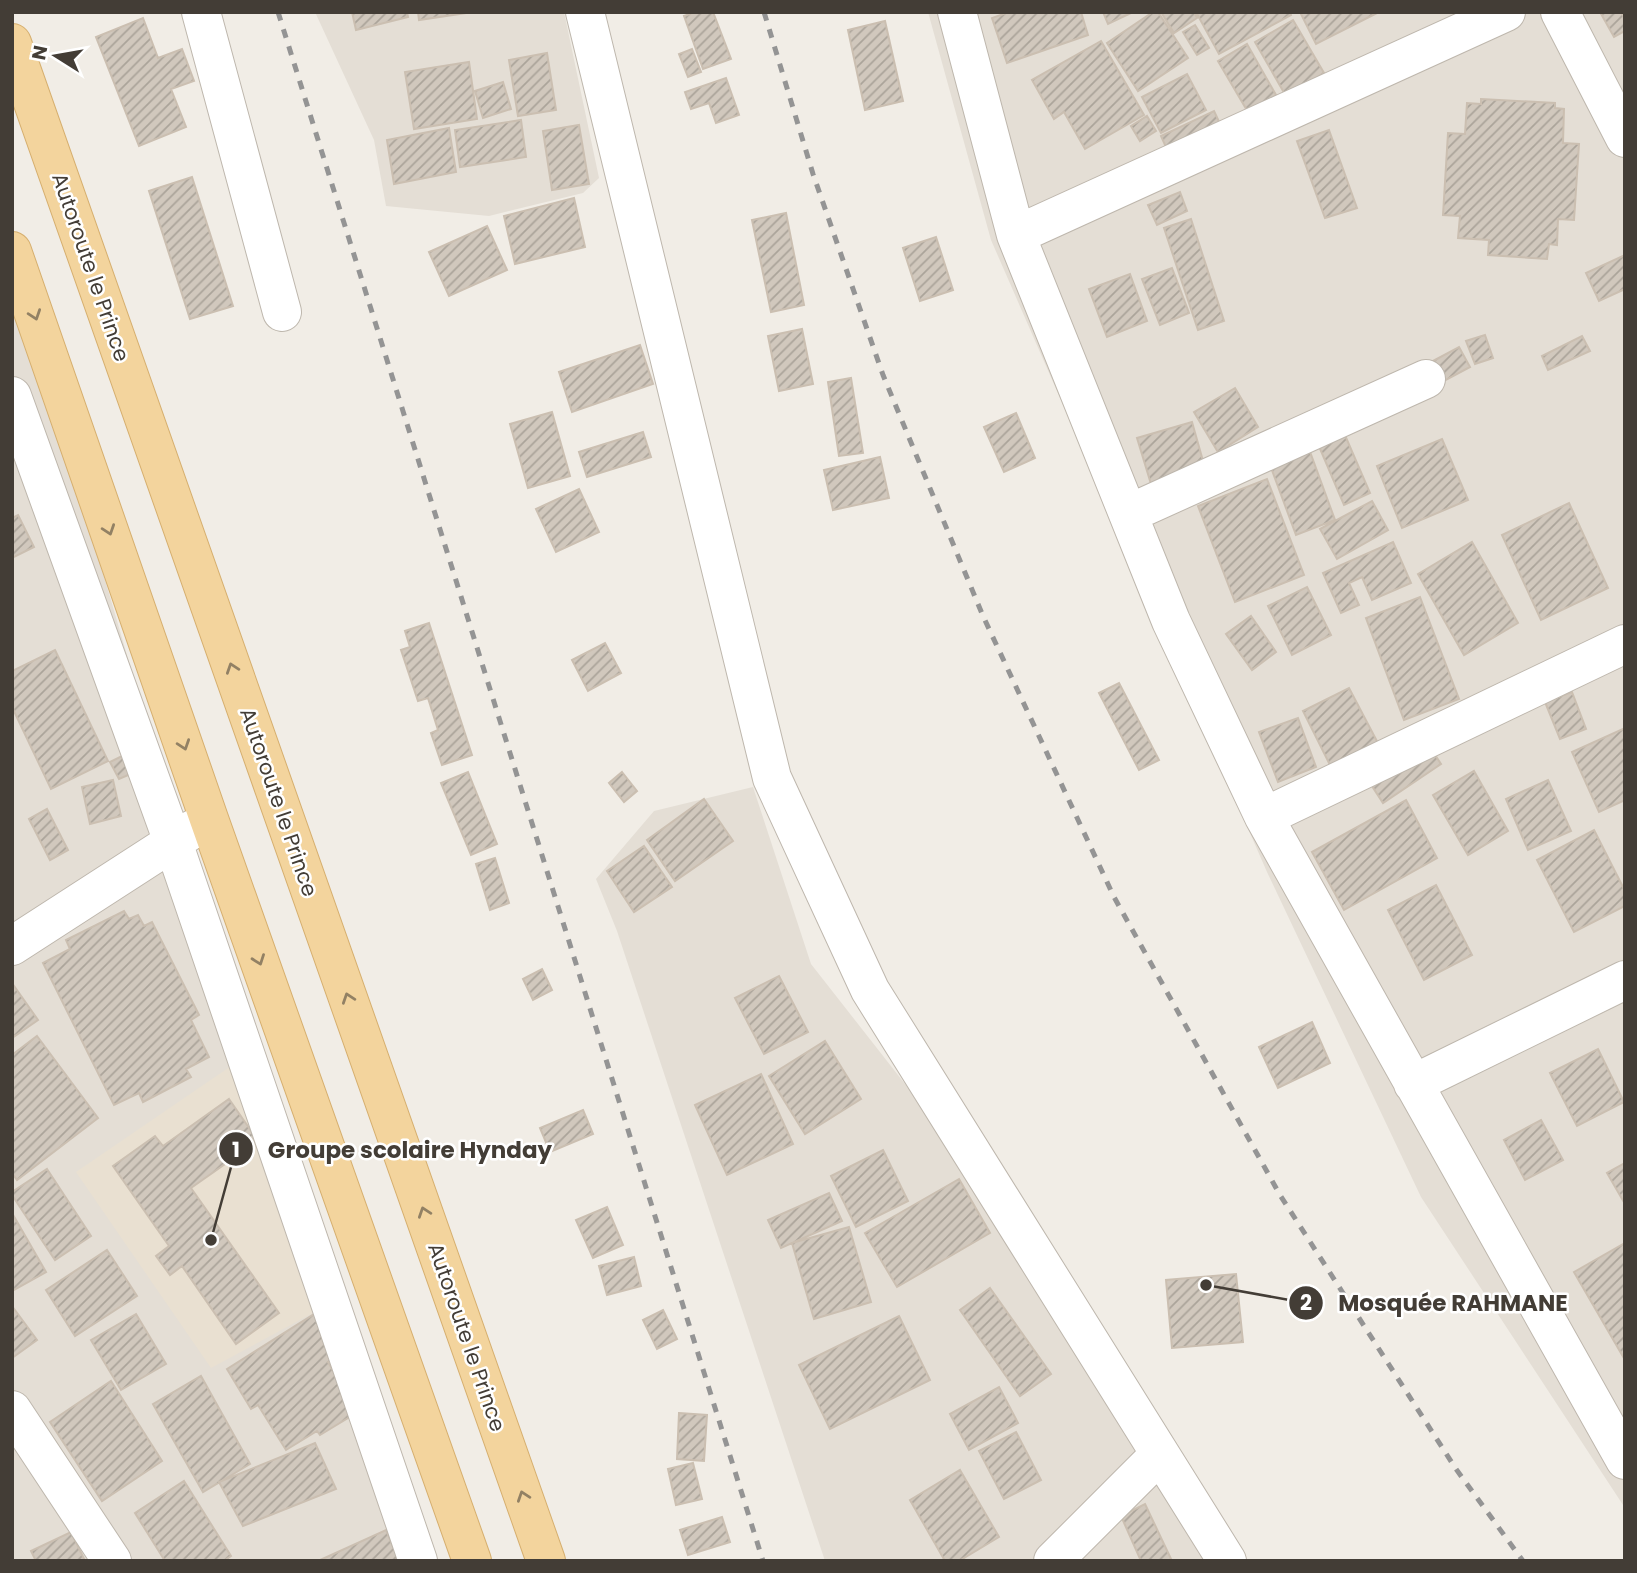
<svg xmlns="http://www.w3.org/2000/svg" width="1637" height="1573" font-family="Poppins,sans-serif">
<defs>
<pattern id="building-hatch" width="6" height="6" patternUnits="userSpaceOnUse" patternTransform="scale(1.75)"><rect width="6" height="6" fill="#d1c8bd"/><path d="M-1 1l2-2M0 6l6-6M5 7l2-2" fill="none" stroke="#aba49a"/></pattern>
</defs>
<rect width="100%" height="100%" fill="#f1ede6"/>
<!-- residential -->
<path fill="#e4ded5" d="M 315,12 L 564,12 L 599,178 L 583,193 L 489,216 L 386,206 L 374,140 Z
M 928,12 L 1625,12 L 1625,1508 L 1421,1197 L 1267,872 L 991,240 Z
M 12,302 L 61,429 L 256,1097 L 416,1561 L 12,1561 Z
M 753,787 L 811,964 L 934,1121 L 1231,1561 L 825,1561 L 617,931 L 596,879 L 654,811 Z"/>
<!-- education -->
<path fill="#e9e0d1" d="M 237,1062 L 322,1308 L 211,1368 L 76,1172 Z"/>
<!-- building -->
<path fill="url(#building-hatch)" stroke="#cbbfb1" stroke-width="2" d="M 352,12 L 407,12 L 408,17 L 356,30 Z
M 418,12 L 473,12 L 419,20 Z
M 689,12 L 713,12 L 731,59 L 703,69 L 684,16 L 690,14 Z
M 1009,12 L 1081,12 L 1088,35 L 1007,63 L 992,18 Z
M 1103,12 L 1133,12 L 1108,24 Z
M 1153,12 L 1158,12 L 1188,58 L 1138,91 L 1107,43 Z
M 1161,12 L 1194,12 L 1197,18 L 1174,33 Z
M 1196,12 L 1290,12 L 1291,15 L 1219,54 Z
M 1300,12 L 1379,12 L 1316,44 Z
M 1600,12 L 1621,12 L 1625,19 L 1625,31 L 1614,37 Z
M 143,18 L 158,58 L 182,49 L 194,81 L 171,89 L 186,127 L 139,146 L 96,37 Z
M 1293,20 L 1324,73 L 1286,96 L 1255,42 Z
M 885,21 L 903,101 L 865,110 L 848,30 Z
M 1195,25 L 1209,48 L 1197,55 L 1183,32 Z
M 1101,41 L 1144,115 L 1085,149 L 1064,112 L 1054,119 L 1032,80 Z
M 1247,44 L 1276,95 L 1248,112 L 1218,61 Z
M 692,49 L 701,72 L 688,77 L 679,54 Z
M 547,53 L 556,110 L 518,116 L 509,60 Z
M 469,62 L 477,119 L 414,129 L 405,72 Z
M 1187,74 L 1206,110 L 1161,133 L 1142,97 Z
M 726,78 L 739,115 L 716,123 L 709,103 L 691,109 L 685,92 Z
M 503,82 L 511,109 L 483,118 L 475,91 Z
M 1481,99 L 1555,103 L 1555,108 L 1564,109 L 1563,143 L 1579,144 L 1574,220 L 1558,219 L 1557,245 L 1549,244 L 1547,259 L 1488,255 L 1489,240 L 1458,238 L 1460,216 L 1443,215 L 1448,133 L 1465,134 L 1467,103 L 1481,104 Z
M 1214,111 L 1222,128 L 1169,154 L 1161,136 Z
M 1147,116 L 1156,131 L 1140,141 L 1131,126 Z
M 521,120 L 526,157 L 460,167 L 455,130 Z
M 579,125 L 589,184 L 552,190 L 543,131 Z
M 449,128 L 456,172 L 394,184 L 387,140 Z
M 1329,130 L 1357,208 L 1325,218 L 1297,141 Z
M 192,177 L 233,306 L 190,319 L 149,191 Z
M 1180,192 L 1187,211 L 1157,225 L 1148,205 Z
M 574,198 L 585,247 L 515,264 L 504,216 Z
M 786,213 L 804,305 L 771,312 L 752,220 Z
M 1191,219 L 1224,321 L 1198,330 L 1164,228 Z
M 487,226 L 507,270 L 449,296 L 429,252 Z
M 936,237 L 953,290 L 920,301 L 903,248 Z
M 1625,255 L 1625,289 L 1599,301 L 1586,273 Z
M 1172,268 L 1189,313 L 1160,325 L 1142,279 Z
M 1130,274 L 1147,321 L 1107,337 L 1089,289 Z
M 802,329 L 813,384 L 779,391 L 768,336 Z
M 1485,335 L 1493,358 L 1475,364 L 1466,341 Z
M 1582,336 L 1590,351 L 1548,370 L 1542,356 Z
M 640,345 L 653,384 L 572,412 L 559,372 Z
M 1459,347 L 1470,367 L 1444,381 L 1433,361 Z
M 851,378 L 863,453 L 839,456 L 828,382 Z
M 1235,388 L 1258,427 L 1218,452 L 1194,412 Z
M 552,412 L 570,476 L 528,488 L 510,424 Z
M 1016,413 L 1035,458 L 1004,472 L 984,427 Z
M 1192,422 L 1205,468 L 1151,484 L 1137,438 Z
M 1341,426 L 1370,493 L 1344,505 L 1315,437 Z
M 643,432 L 651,457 L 587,477 L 579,452 Z
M 1442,439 L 1468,500 L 1402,528 L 1377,466 Z
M 1309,449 L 1335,520 L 1296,535 L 1270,465 Z
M 880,457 L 889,498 L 833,510 L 824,470 Z
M 1267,479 L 1304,575 L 1235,602 L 1198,506 Z
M 579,489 L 599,532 L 556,552 L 536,509 Z
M 1372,501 L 1388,530 L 1337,559 L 1320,529 Z
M 1569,503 L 1608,588 L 1541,620 L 1502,535 Z
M 18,515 L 34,547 L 12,558 L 12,518 Z
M 1393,542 L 1411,583 L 1372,600 L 1362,577 L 1349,583 L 1359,605 L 1341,613 L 1323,573 Z
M 1472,542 L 1518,623 L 1464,655 L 1418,574 Z
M 1307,587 L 1331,635 L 1292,655 L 1268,606 Z
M 1420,597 L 1459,699 L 1404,720 L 1366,618 Z
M 1251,616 L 1276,652 L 1252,670 L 1226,634 Z
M 429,623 L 472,755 L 442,765 L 431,733 L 438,730 L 428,698 L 418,701 L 401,650 L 410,647 L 405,631 Z
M 605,643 L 621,673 L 588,691 L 572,660 Z
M 55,650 L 108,761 L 51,789 L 12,707 L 12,671 Z
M 1119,683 L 1159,760 L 1139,770 L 1099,693 Z
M 1349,688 L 1379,745 L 1332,769 L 1303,711 Z
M 1572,692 L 1586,729 L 1560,739 L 1545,702 Z
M 1298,718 L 1316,767 L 1278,782 L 1259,732 Z
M 1625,728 L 1625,800 L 1599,812 L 1572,752 Z
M 1428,744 L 1441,764 L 1383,803 L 1370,783 Z
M 124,755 L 133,773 L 119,779 L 110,762 Z
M 1474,771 L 1508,831 L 1468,855 L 1433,795 Z
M 468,772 L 497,844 L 471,855 L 441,783 Z
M 622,772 L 637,791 L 624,802 L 609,783 Z
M 113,780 L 121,816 L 90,824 L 82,787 Z
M 1548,780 L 1571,831 L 1528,850 L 1506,799 Z
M 704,799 L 733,841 L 675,881 L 647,840 Z
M 1406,800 L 1437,858 L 1344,910 L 1312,852 Z
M 47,809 L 68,850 L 50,860 L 29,819 Z
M 1594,830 L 1625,891 L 1625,906 L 1574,932 L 1537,860 Z
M 644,846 L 672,887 L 634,912 L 607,871 Z
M 495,858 L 509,903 L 490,910 L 476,864 Z
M 1436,885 L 1472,955 L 1424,980 L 1388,910 Z
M 124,911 L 129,919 L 138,915 L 144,926 L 152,922 L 199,1015 L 191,1020 L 209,1057 L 186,1069 L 191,1077 L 143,1102 L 139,1093 L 114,1105 L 43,963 L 70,949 L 66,940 Z
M 542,969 L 552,990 L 533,1000 L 523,979 Z
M 779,976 L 808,1032 L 764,1054 L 735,998 Z
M 12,983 L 38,1020 L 12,1038 Z
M 1312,1022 L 1330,1063 L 1278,1088 L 1259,1047 Z
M 37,1036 L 98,1118 L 17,1180 L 12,1173 L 12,1055 Z
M 825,1041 L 861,1099 L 805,1134 L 769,1076 Z
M 1598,1049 L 1624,1102 L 1577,1126 L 1550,1073 Z
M 761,1074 L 793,1144 L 727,1175 L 695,1105 Z
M 229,1099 L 258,1141 L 191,1188 L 279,1313 L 236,1344 L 182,1266 L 170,1275 L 156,1256 L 169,1246 L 113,1166 L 155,1136 L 163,1146 Z
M 583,1110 L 593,1134 L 550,1152 L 540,1128 Z
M 1541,1120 L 1563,1160 L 1525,1180 L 1504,1140 Z
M 883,1150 L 908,1201 L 856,1227 L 831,1176 Z
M 1625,1163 L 1625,1204 L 1607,1173 Z
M 47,1169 L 91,1236 L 55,1260 L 12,1195 L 12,1192 Z
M 959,1179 L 990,1233 L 897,1287 L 865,1233 Z
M 829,1193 L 842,1221 L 781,1248 L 768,1220 Z
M 607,1207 L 623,1245 L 593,1258 L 576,1220 Z
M 12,1213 L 46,1272 L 12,1291 Z
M 849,1227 L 871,1302 L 814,1319 L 792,1243 Z
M 1625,1243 L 1625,1360 L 1574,1272 Z
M 107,1250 L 137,1296 L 75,1336 L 46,1290 Z
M 634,1257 L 641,1286 L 607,1295 L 599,1266 Z
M 1236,1274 L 1243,1342 L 1172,1348 L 1166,1280 Z
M 990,1288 L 1051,1374 L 1020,1396 L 960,1310 Z
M 12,1306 L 37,1340 L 12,1358 Z
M 663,1310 L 677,1339 L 657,1349 L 643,1320 Z
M 319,1311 L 345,1352 L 328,1362 L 358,1412 L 320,1435 L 317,1431 L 286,1450 L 258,1405 L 251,1409 L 227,1369 Z
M 136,1314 L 166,1364 L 121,1390 L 91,1340 Z
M 899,1316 L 930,1380 L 830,1429 L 799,1365 Z
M 201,1376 L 250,1464 L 203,1492 L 153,1404 Z
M 111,1381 L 162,1461 L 102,1501 L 50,1422 Z
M 999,1387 L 1018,1423 L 969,1450 L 950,1414 Z
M 679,1413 L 707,1415 L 704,1461 L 677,1459 Z
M 1016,1432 L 1041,1480 L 1004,1499 L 979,1451 Z
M 315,1443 L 336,1489 L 243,1526 L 219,1482 Z
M 693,1463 L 702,1499 L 676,1505 L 668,1469 Z
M 960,1470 L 999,1537 L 959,1561 L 945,1561 L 910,1500 Z
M 184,1481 L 231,1556 L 224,1561 L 165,1561 L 135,1513 Z
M 1145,1504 L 1172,1561 L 1141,1561 L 1121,1516 Z
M 722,1517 L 730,1542 L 688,1555 L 680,1530 Z
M 386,1530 L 399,1561 L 318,1561 Z
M 71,1532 L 85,1561 L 36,1561 L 31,1551 Z"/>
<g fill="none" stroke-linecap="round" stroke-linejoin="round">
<defs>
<path id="minor" d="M 201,12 L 282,312
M 585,12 L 772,778 L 870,990 L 1227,1561
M 957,12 L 1016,235 L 1171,621 L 1264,817 L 1625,1460
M 1560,12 L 1625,138
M 1016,235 L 1506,12
M 12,396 L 173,842 L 418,1561
M 1128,514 L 1426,379
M 1264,817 L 1625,644
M 12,946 L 193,829
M 1413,1084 L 1625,980
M 12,1410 L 112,1561
M 1053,1561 L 1160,1454"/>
<path id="major" d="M 12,43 L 546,1561
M 12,251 L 209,819 L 472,1561"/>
</defs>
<!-- minor casing -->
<use href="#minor" stroke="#beb7ad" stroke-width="40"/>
<!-- major casing -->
<use href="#major" stroke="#d6af6f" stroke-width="40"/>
<!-- minor -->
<use href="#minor" stroke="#fff" stroke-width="38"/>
<!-- major -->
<use href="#major" stroke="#f3d49d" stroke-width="38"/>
<!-- rail -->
<path stroke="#949494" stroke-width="5" stroke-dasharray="9 9" stroke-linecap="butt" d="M 278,12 L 763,1561
M 764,12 L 813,174 L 883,375 L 983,616 L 1114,897 L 1280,1195 L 1456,1469 L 1523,1561"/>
</g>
<!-- one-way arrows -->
<defs><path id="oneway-chevron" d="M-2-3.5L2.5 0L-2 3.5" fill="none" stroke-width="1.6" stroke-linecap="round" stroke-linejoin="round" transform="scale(1.75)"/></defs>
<g stroke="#928164">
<use href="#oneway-chevron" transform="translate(35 315) rotate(71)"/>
<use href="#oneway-chevron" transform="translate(109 530) rotate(71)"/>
<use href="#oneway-chevron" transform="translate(232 668) rotate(-109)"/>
<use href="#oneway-chevron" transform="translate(184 745) rotate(71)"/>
<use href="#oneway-chevron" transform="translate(259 960) rotate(70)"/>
<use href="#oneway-chevron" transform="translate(348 998) rotate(-109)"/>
<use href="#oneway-chevron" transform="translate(424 1212) rotate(-109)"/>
<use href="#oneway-chevron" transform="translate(523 1496) rotate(-109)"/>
</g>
<g text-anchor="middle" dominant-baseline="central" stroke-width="5" stroke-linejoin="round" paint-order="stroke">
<!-- street labels -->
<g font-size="21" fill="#433d36" stroke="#fff">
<text transform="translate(91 267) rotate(71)">Autoroute le Prince</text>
<text transform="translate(279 802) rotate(71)">Autoroute le Prince</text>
<text transform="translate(467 1337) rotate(71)">Autoroute le Prince</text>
</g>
</g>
<!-- callouts -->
<path fill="none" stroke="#433d36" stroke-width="2.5" d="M211 1240L236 1149M1206 1285L1306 1303"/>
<g fill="#433d36" stroke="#fff" stroke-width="2.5">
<circle cx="211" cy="1240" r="7"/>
<circle cx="1206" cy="1285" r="7"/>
<circle cx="236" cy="1149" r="18"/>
<circle cx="1306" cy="1303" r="18"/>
</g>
<g font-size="21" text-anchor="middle" font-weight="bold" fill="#fff">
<text x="236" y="1157">1</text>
<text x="1306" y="1310">2</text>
</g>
<g font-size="23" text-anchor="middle" font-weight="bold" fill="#433d36" stroke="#fff" stroke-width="5" stroke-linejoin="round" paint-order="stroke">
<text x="410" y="1158">Groupe scolaire Hynday</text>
<text x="1453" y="1311">Mosquée RAHMANE</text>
</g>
<!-- border -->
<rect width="1637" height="1573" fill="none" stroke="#433d36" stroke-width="28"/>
<!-- north arrow -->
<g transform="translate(56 56) rotate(281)" stroke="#ffffff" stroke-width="5" paint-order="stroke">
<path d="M0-5L12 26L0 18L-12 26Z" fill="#433d36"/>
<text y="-10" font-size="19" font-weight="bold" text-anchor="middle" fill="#433d36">N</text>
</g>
</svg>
